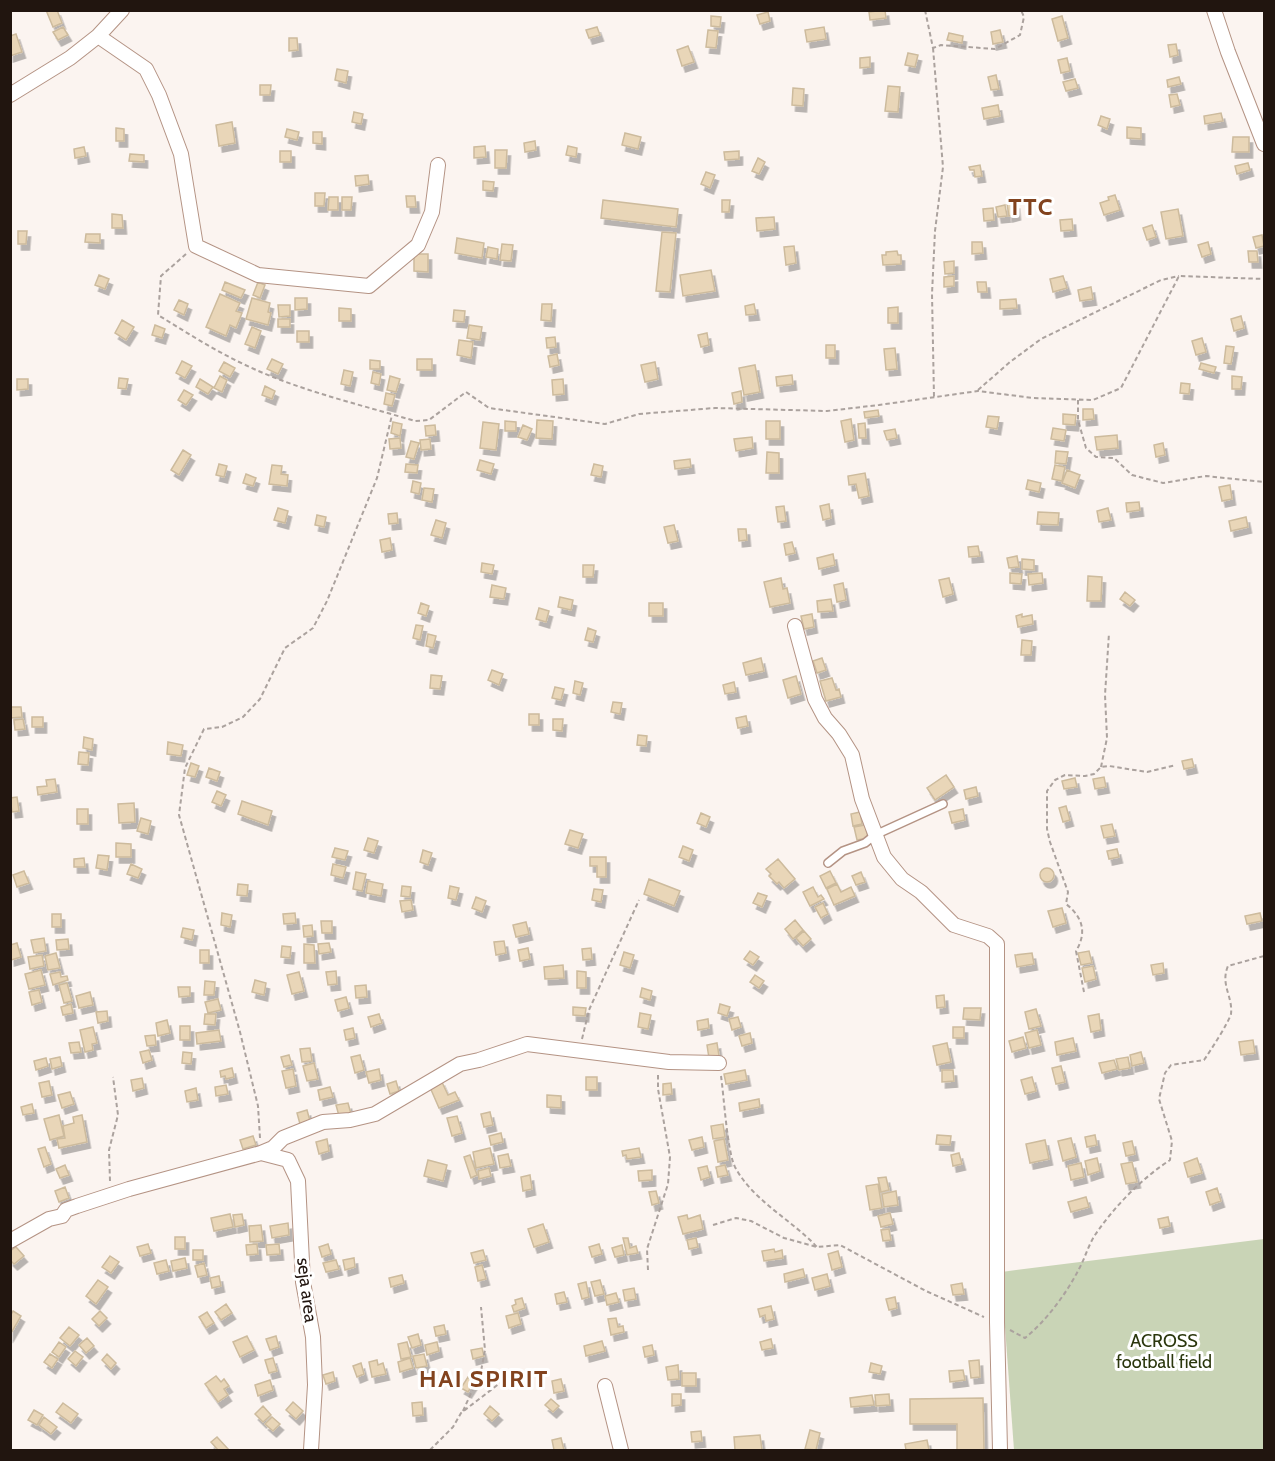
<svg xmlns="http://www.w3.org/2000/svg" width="1275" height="1461" font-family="Cabin,sans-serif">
<defs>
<filter id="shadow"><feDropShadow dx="3.5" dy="6" stdDeviation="0" flood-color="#0004"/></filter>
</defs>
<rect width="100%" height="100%" fill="#fbf4f0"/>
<!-- green -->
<path fill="#c9d4b6" d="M 1264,1239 L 1264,1450 L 1014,1450 L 1001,1272 Z"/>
<!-- building -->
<path fill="#e9d6b8" stroke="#cdbb9d" stroke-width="1.5" filter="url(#shadow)" d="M 46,10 L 57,10 L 62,23 L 53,27 Z
M 885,10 L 886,18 L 870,20 L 869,12 Z
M 768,12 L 770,21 L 760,24 L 757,15 Z
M 711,16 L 721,17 L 720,27 L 711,26 Z
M 1062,16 L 1068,38 L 1058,41 L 1052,19 Z
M 63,27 L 68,35 L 58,40 L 53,32 Z
M 597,27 L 600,35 L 589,38 L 586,30 Z
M 824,27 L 826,39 L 807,42 L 805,30 Z
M 708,30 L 718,31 L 716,48 L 706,47 Z
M 1000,30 L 1003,42 L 993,44 L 991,32 Z
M 949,33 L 963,36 L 962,43 L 947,40 Z
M 16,34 L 22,52 L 10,56 L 10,36 Z
M 289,38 L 297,38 L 298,50 L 289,51 Z
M 1176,44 L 1178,55 L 1170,57 L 1168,45 Z
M 688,46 L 694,62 L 682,66 L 677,50 Z
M 908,53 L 918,55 L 915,67 L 905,65 Z
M 870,57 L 870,67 L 860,68 L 860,58 Z
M 1067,58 L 1070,71 L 1061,73 L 1058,60 Z
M 337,69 L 348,71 L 346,83 L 335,80 Z
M 996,75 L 999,89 L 991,90 L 988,77 Z
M 1179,77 L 1181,84 L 1168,87 L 1167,80 Z
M 1075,79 L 1078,88 L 1066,91 L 1063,82 Z
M 260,85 L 271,85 L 270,95 L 260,95 Z
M 888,86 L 900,87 L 898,112 L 885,111 Z
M 793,88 L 804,89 L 803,106 L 792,105 Z
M 1177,94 L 1180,105 L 1171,107 L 1169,95 Z
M 998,105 L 1000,116 L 984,119 L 982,108 Z
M 354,112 L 363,114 L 361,124 L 352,122 Z
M 1221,113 L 1223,121 L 1205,124 L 1204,116 Z
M 1101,116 L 1110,119 L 1107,129 L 1098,125 Z
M 232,122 L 235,143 L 219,146 L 216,125 Z
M 1127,127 L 1141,128 L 1141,139 L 1127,138 Z
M 116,128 L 124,129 L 124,141 L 116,141 Z
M 287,129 L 299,132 L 297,140 L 285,137 Z
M 313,132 L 322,132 L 322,144 L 313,143 Z
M 625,133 L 641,137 L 638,149 L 622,145 Z
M 1233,137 L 1249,137 L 1249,152 L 1232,152 Z
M 535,141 L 536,150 L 525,152 L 524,143 Z
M 485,146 L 486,157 L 474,158 L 474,147 Z
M 568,146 L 577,148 L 576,157 L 566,155 Z
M 84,147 L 86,156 L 75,158 L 74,149 Z
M 495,150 L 507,150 L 506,168 L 495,168 Z
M 280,151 L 291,151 L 291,162 L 280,162 Z
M 739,151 L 739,159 L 725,160 L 724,152 Z
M 130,154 L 144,155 L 144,162 L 129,161 Z
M 758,158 L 765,162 L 759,174 L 752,171 Z
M 1248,163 L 1250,170 L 1237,174 L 1235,166 Z
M 980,165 L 982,176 L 975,177 L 974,170 L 970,170 L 969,167 Z
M 706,172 L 715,175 L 710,188 L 701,184 Z
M 368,175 L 369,184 L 356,186 L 355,176 Z
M 483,181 L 494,182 L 493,191 L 483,190 Z
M 315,193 L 325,193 L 324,206 L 315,206 Z
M 1115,195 L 1120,210 L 1104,215 L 1100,203 L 1109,200 L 1108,197 Z
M 406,196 L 415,196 L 416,207 L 407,207 Z
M 329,197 L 338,197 L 338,210 L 328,210 Z
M 342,197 L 352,197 L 351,210 L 342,210 Z
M 603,200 L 678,209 L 676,227 L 601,218 Z
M 722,200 L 730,200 L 729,212 L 722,212 Z
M 1016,203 L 1017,214 L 1009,216 L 1007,204 Z
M 1005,205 L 1007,216 L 998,217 L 996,207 Z
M 993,208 L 994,220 L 984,221 L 983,209 Z
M 1178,209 L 1183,236 L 1166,239 L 1161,212 Z
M 112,214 L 122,215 L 123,228 L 112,228 Z
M 774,217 L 775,229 L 757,231 L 756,218 Z
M 1072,219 L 1073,230 L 1061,231 L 1060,220 Z
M 1152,225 L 1156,237 L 1147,240 L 1143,228 Z
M 18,231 L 27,231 L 26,244 L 18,244 Z
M 662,232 L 676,233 L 670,292 L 656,291 Z
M 86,234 L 100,234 L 100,243 L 85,242 Z
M 1262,235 L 1264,246 L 1256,248 L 1253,237 Z
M 457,238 L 484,243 L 482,258 L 455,253 Z
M 972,242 L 982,242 L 983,253 L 972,254 Z
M 1208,242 L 1211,254 L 1202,257 L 1198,245 Z
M 502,244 L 513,245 L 511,261 L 500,260 Z
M 794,246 L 796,263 L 786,265 L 784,247 Z
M 488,247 L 498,249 L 497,259 L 486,257 Z
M 897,251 L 898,255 L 901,255 L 901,264 L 883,265 L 882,255 L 886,255 L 886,252 Z
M 1248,251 L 1257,251 L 1258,262 L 1249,262 Z
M 414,254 L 428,254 L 428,272 L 414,271 Z
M 954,261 L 954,273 L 945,274 L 944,262 Z
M 711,270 L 715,291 L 683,296 L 680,275 Z
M 99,275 L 109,279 L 105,289 L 95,285 Z
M 954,276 L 954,286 L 944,287 L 944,277 Z
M 1063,276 L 1067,288 L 1053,292 L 1050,279 Z
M 225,282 L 245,290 L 241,298 L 222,290 Z
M 258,282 L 265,285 L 260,298 L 253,295 Z
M 977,282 L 986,282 L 987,292 L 978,292 Z
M 1091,287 L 1093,299 L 1080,301 L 1078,290 Z
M 220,294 L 240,303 L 236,311 L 242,313 L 236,328 L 230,325 L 226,336 L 206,327 Z
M 252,298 L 270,303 L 268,312 L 271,313 L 268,325 L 246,319 Z
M 295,298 L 307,298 L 307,309 L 295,310 Z
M 1016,299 L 1017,308 L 1000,309 L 1000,300 Z
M 179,300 L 188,304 L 184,315 L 174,310 Z
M 542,304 L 552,304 L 551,321 L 541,320 Z
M 754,304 L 756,314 L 746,315 L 745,306 Z
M 278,305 L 290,305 L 290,316 L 279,317 Z
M 898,307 L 898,323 L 888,323 L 888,308 Z
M 339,308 L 351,309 L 351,321 L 339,321 Z
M 454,310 L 465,311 L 464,322 L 453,321 Z
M 1241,316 L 1244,328 L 1234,331 L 1231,319 Z
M 278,319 L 290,319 L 290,327 L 278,327 Z
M 122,320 L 134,327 L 126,340 L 115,333 Z
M 155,325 L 165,329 L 162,338 L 152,335 Z
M 469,325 L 482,327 L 480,340 L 467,338 Z
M 252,327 L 261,331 L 255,348 L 245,344 Z
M 297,331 L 309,331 L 309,342 L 297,342 Z
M 707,333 L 709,345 L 701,347 L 698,335 Z
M 555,337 L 556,347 L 547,348 L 546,338 Z
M 1202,338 L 1206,352 L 1196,355 L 1192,341 Z
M 459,340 L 473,342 L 471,358 L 457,355 Z
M 826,345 L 835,345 L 835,358 L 826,358 Z
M 1226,346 L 1234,347 L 1231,364 L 1224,363 Z
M 895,348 L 897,369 L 886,370 L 884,349 Z
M 557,354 L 559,365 L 550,367 L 548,356 Z
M 272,359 L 283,364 L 278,374 L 267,369 Z
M 417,359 L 432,359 L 432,370 L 417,370 Z
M 370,360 L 380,361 L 380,369 L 370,369 Z
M 182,361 L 192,366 L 185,378 L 176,373 Z
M 224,362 L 235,368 L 230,377 L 219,371 Z
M 655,362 L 658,379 L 645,382 L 641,365 Z
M 1201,363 L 1216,367 L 1214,373 L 1199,369 Z
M 755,365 L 760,392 L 744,395 L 739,368 Z
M 344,370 L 353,372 L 350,386 L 341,384 Z
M 373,372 L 381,374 L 379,385 L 371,383 Z
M 792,375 L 793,384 L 777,386 L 776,377 Z
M 220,376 L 227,380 L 222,392 L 214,388 Z
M 390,376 L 400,379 L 396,392 L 387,390 Z
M 1232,376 L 1242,377 L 1241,389 L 1232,389 Z
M 119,378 L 128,379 L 126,389 L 118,388 Z
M 17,379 L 28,379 L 28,389 L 17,390 Z
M 200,379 L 213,387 L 208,394 L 196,387 Z
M 563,379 L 564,394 L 553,395 L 552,380 Z
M 1181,383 L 1190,384 L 1189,394 L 1180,393 Z
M 265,386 L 275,391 L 272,399 L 262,395 Z
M 184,390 L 193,395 L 186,405 L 178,400 Z
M 741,391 L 742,402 L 734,404 L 732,393 Z
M 386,393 L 395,395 L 392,406 L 384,404 Z
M 1083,409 L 1093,409 L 1094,419 L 1083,420 Z
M 878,410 L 879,416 L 865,418 L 864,412 Z
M 1063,414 L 1076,415 L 1075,425 L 1063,424 Z
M 988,416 L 999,417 L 997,429 L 986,427 Z
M 851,419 L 854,440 L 845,442 L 841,421 Z
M 537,420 L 553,421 L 552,439 L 536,438 Z
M 505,421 L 516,422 L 516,431 L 505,431 Z
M 766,421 L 780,421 L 780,439 L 766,439 Z
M 393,422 L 402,424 L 400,436 L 391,433 Z
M 483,422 L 499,424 L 496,450 L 480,448 Z
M 865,423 L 866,438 L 859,438 L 858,424 Z
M 435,425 L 436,435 L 426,436 L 425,426 Z
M 523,425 L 532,429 L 527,440 L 518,437 Z
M 1053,428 L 1066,430 L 1064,441 L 1051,439 Z
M 895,429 L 897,438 L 887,440 L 884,431 Z
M 1117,435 L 1118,448 L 1097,450 L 1095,437 Z
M 752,437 L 753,448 L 736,451 L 734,439 Z
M 400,438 L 401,448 L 390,449 L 389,439 Z
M 430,439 L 431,449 L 421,450 L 420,440 Z
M 411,441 L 419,443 L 414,459 L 406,457 Z
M 1163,443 L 1165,455 L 1156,457 L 1154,445 Z
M 183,450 L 191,455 L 179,475 L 171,470 Z
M 1056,451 L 1068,452 L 1066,464 L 1055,463 Z
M 767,452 L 779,453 L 779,473 L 766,473 Z
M 690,459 L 691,467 L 675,469 L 674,461 Z
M 480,460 L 494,464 L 491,474 L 477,470 Z
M 219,464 L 227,466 L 224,477 L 216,475 Z
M 406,464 L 418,465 L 417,473 L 405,472 Z
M 594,464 L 603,466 L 601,477 L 591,475 Z
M 272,465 L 282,466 L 281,474 L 288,475 L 287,486 L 269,484 Z
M 1055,465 L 1065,467 L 1062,481 L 1052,479 Z
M 1067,470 L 1080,475 L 1075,488 L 1062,483 Z
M 865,473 L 869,496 L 859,498 L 856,484 L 849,485 L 848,476 Z
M 246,474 L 256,478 L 253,486 L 243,483 Z
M 1028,480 L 1041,483 L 1039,492 L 1026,489 Z
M 413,481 L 421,483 L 419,494 L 411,492 Z
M 1230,485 L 1232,499 L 1222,501 L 1219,487 Z
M 424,488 L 434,489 L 432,502 L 422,500 Z
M 1139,502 L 1140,510 L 1127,512 L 1126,503 Z
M 829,504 L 831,518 L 823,520 L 820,506 Z
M 784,506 L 786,521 L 778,522 L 776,507 Z
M 278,508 L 288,511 L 285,523 L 274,520 Z
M 1108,508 L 1111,520 L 1099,522 L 1097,511 Z
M 1038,512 L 1059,513 L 1058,525 L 1037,524 Z
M 397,513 L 398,523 L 389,524 L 388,514 Z
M 317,515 L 326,517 L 324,527 L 315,525 Z
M 1246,517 L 1248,527 L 1231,531 L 1229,521 Z
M 436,520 L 446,523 L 442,538 L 431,535 Z
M 674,525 L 678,541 L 668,543 L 664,527 Z
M 738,529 L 746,529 L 747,540 L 739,541 Z
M 390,538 L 392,550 L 382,552 L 380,540 Z
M 792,542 L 795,553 L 786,555 L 784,544 Z
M 978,546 L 980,556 L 969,557 L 968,547 Z
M 833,554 L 835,565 L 819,569 L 817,558 Z
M 1017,556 L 1019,567 L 1009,568 L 1007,558 Z
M 1022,559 L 1034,560 L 1034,570 L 1022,569 Z
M 482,563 L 494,565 L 492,574 L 481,572 Z
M 583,565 L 594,565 L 593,577 L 583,577 Z
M 1010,573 L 1022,574 L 1021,584 L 1010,583 Z
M 1042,573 L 1043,583 L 1029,585 L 1028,574 Z
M 1088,576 L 1102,577 L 1101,601 L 1087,601 Z
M 781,578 L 783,589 L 787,588 L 790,603 L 770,607 L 764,582 Z
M 949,578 L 953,594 L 943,597 L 939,580 Z
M 843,583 L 846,600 L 837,602 L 834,585 Z
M 492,585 L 506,588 L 504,599 L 490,597 Z
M 1125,592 L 1135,600 L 1130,606 L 1120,599 Z
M 560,597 L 573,600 L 571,610 L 558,607 Z
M 831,599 L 833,611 L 818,612 L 817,601 Z
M 421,603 L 429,606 L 426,616 L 418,613 Z
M 649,603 L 663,603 L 663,616 L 649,616 Z
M 539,608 L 549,611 L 546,622 L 536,619 Z
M 812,614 L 814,627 L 804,629 L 801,616 Z
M 1022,614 L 1022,617 L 1032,615 L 1033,624 L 1018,627 L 1016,616 Z
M 416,625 L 423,626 L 420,640 L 413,638 Z
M 588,628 L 596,631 L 593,642 L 585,640 Z
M 428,634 L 436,636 L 433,648 L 426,646 Z
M 1022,640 L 1032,641 L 1031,655 L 1021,655 Z
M 761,658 L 764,671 L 746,675 L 743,663 Z
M 822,658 L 826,670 L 817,673 L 813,661 Z
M 492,670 L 503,674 L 499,685 L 488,680 Z
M 431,675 L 442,676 L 440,689 L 430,688 Z
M 796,676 L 801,694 L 788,698 L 783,680 Z
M 832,678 L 836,690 L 839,689 L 841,697 L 826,701 L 820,681 Z
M 575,681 L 583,683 L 580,695 L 573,693 Z
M 734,682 L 736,692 L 725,694 L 723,685 Z
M 555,687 L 564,689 L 561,700 L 552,698 Z
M 613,702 L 622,703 L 620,714 L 611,712 Z
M 10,707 L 21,707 L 22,717 L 11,718 Z
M 529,714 L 539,714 L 539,725 L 529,725 Z
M 746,716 L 748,726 L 738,728 L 736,718 Z
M 32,717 L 43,717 L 43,727 L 32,727 Z
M 23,719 L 25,729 L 15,730 L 14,720 Z
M 553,719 L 563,719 L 562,731 L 553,730 Z
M 638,735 L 647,736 L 646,746 L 637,745 Z
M 84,737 L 93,739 L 92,750 L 83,748 Z
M 168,742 L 183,745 L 181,756 L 167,754 Z
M 79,752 L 89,753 L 88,765 L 78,764 Z
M 1192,759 L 1194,767 L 1184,769 L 1182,761 Z
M 191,763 L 199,766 L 195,777 L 187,775 Z
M 209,768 L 220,772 L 217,781 L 206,777 Z
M 946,775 L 954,787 L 935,800 L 927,788 Z
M 1104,777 L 1106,787 L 1095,789 L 1093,779 Z
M 1075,778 L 1077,787 L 1064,789 L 1062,781 Z
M 55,779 L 57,792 L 38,795 L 37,787 L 47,786 L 46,780 Z
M 976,787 L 978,796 L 966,799 L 964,790 Z
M 217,791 L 226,795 L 221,806 L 212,802 Z
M 17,797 L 19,811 L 12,812 L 10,798 Z
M 242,801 L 272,811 L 268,825 L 238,814 Z
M 134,803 L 135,822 L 119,823 L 118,804 Z
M 1066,806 L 1070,820 L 1063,822 L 1059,808 Z
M 77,809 L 88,809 L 88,824 L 77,824 Z
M 963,809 L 965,820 L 952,823 L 949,812 Z
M 860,812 L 862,824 L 853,826 L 851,814 Z
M 701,813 L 710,817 L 706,827 L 697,823 Z
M 141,818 L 151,821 L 148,834 L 137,831 Z
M 1112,824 L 1115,836 L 1104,838 L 1101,826 Z
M 865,825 L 868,838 L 857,840 L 854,827 Z
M 570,830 L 583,834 L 578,848 L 565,844 Z
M 368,838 L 378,841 L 374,853 L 364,850 Z
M 116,843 L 131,844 L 131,857 L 116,857 Z
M 683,846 L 693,850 L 689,861 L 679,857 Z
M 335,848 L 348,851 L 345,860 L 332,857 Z
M 1117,849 L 1119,857 L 1109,859 L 1107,851 Z
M 423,850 L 432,853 L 428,865 L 420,862 Z
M 98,855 L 109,856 L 107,870 L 96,868 Z
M 590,857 L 606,857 L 606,877 L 597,877 L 597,866 L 590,866 Z
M 84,858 L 85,867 L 74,867 L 74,859 Z
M 778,859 L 795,879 L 784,888 L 779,882 L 777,884 L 769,876 L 771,874 L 766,869 Z
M 131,864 L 142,869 L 138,878 L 127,874 Z
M 333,864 L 346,867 L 343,878 L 331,875 Z
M1040 875a7 7 0 1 1 14 0a7 7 0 1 1-14 0Z
M 24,871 L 29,883 L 17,887 L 13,875 Z
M 830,871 L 836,883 L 826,888 L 820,876 Z
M 356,872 L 366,874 L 362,891 L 353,889 Z
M 861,872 L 865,882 L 856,885 L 852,876 Z
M 649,879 L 680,891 L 674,906 L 644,894 Z
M 368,881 L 383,884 L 381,896 L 366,893 Z
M 238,884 L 248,885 L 247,896 L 237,895 Z
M 837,884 L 841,892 L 851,887 L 855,896 L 834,905 L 827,889 Z
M 402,886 L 411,887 L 410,897 L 401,896 Z
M 450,886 L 459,888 L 456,900 L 448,898 Z
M 813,887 L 818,897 L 821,895 L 824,899 L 810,906 L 803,892 Z
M 594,889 L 603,890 L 601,902 L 592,900 Z
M 758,893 L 767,896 L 762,907 L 753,903 Z
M 476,897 L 486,901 L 482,912 L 472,908 Z
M 411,900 L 413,910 L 402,912 L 400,901 Z
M 823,903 L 828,914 L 821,918 L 815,907 Z
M 1062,908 L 1066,923 L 1053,927 L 1048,911 Z
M 222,913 L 232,915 L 230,927 L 221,925 Z
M 295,913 L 296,923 L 284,924 L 283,914 Z
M 1260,913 L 1262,921 L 1247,924 L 1245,916 Z
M 52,914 L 61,914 L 61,927 L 52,927 Z
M 795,920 L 803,930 L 793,939 L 785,929 Z
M 321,921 L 332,921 L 332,933 L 322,933 Z
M 526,922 L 529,934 L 516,937 L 513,925 Z
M 312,925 L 313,936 L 304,937 L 303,926 Z
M 183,928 L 194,930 L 192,940 L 181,937 Z
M 804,931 L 811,939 L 803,946 L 796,938 Z
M 44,938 L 46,951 L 34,953 L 31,940 Z
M 68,939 L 69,949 L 57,950 L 56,940 Z
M 504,941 L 506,953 L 496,955 L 494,942 Z
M 17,943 L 21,957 L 11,960 L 10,945 Z
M 329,943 L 331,952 L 319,954 L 318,944 Z
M 304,944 L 314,945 L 315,963 L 304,963 Z
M 282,946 L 291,947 L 290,958 L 281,957 Z
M 528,948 L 530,959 L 520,961 L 518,950 Z
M 591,948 L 592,959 L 583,960 L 582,949 Z
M 200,950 L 209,950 L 209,963 L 200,963 Z
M 750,951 L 759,957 L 753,965 L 744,959 Z
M 1089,951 L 1092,963 L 1081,965 L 1078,953 Z
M 624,952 L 634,955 L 630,968 L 620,965 Z
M 56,953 L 60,968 L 48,970 L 45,956 Z
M 1032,953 L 1034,964 L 1017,967 L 1015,955 Z
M 42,955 L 44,966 L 30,969 L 28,957 Z
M 1163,963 L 1164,973 L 1153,975 L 1151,965 Z
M 563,965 L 564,978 L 545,979 L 544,967 Z
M 1093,966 L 1096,979 L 1085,982 L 1082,968 Z
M 41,970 L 45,985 L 29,989 L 25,974 Z
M 336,971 L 337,984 L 328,985 L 326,972 Z
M 577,971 L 586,972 L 586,988 L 577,988 Z
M 60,972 L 61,977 L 67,976 L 68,980 L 53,985 L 50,974 Z
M 299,972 L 304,991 L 292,994 L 287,975 Z
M 755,975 L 764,981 L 759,988 L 750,982 Z
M 255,980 L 266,983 L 264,995 L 252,992 Z
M 205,981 L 215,982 L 214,995 L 204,995 Z
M 67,983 L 72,1001 L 64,1003 L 59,985 Z
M 366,985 L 367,997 L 356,998 L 355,986 Z
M 178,987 L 190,987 L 190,996 L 179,997 Z
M 642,988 L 652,991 L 650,1000 L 640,997 Z
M 39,990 L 42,1002 L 32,1005 L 29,992 Z
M 90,992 L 93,1005 L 79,1008 L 76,996 Z
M 944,995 L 945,1007 L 937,1008 L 936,996 Z
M 346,997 L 349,1008 L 338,1011 L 335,1000 Z
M 218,999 L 221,1010 L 208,1013 L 205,1002 Z
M 71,1004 L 73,1013 L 63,1015 L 61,1007 Z
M 720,1004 L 730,1007 L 727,1016 L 718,1013 Z
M 573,1007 L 586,1008 L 585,1016 L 573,1015 Z
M 964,1008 L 981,1008 L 980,1020 L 963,1019 Z
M 1036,1009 L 1041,1026 L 1029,1029 L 1025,1012 Z
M 107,1011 L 108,1021 L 98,1023 L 96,1012 Z
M 640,1013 L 651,1015 L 648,1029 L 638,1027 Z
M 205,1014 L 216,1014 L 215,1025 L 204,1024 Z
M 379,1014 L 382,1023 L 371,1027 L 368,1017 Z
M 1099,1014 L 1101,1030 L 1091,1032 L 1088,1016 Z
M 738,1017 L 741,1027 L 732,1030 L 729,1019 Z
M 708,1019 L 709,1028 L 698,1030 L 697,1021 Z
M 167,1020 L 170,1033 L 158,1036 L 156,1023 Z
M 180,1026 L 190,1026 L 190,1040 L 180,1040 Z
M 93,1027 L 97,1043 L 92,1044 L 93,1050 L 85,1052 L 80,1030 Z
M 953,1027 L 964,1027 L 964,1038 L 953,1038 Z
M 353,1028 L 355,1038 L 346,1040 L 344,1030 Z
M 219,1030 L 221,1041 L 197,1044 L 196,1033 Z
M 1037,1030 L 1041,1045 L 1029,1048 L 1025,1033 Z
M 750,1033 L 752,1043 L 742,1046 L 739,1036 Z
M 155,1035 L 156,1045 L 147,1046 L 145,1036 Z
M 1023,1037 L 1026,1048 L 1012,1052 L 1009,1041 Z
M 1073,1038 L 1076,1051 L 1057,1055 L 1055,1042 Z
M 1253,1040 L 1255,1053 L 1241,1055 L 1239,1042 Z
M 79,1042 L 81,1052 L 71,1053 L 69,1043 Z
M 717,1043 L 719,1056 L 709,1058 L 707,1045 Z
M 947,1043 L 951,1062 L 937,1065 L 933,1046 Z
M 310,1048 L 312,1061 L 302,1062 L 300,1049 Z
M 149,1050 L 152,1060 L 143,1063 L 140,1052 Z
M 183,1052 L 192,1053 L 191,1064 L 182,1063 Z
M 1141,1052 L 1144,1063 L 1132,1066 L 1130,1055 Z
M 289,1055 L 292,1065 L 284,1067 L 281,1057 Z
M 360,1055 L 364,1070 L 355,1073 L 351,1057 Z
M 60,1057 L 62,1066 L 52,1069 L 50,1059 Z
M 1128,1057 L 1130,1068 L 1119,1070 L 1116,1059 Z
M 46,1058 L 48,1066 L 36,1070 L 34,1061 Z
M 1114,1060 L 1117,1069 L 1102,1073 L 1099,1063 Z
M 314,1063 L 318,1079 L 307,1081 L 303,1066 Z
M 1061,1066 L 1065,1082 L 1056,1084 L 1052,1068 Z
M 232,1068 L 234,1077 L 226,1079 L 225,1076 L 221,1077 L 220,1071 Z
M 293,1069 L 296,1086 L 286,1088 L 282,1071 Z
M 379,1069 L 381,1080 L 369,1083 L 366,1072 Z
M 745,1070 L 747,1080 L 726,1084 L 724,1074 Z
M 942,1070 L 953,1070 L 954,1081 L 942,1082 Z
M 586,1077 L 597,1077 L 597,1090 L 586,1090 Z
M 1032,1077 L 1036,1091 L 1025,1094 L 1021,1080 Z
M 142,1078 L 144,1088 L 133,1091 L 131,1080 Z
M 441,1080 L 448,1095 L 455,1092 L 459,1100 L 439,1108 L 429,1085 Z
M 49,1081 L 52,1095 L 42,1097 L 39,1083 Z
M 396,1081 L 399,1091 L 390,1094 L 387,1084 Z
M 671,1083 L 672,1094 L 663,1095 L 663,1084 Z
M 226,1085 L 228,1094 L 216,1096 L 215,1087 Z
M 330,1087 L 333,1097 L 320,1100 L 318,1090 Z
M 196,1088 L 198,1100 L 187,1102 L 185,1091 Z
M 70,1092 L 74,1104 L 62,1108 L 58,1095 Z
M 547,1095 L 561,1096 L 561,1108 L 547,1107 Z
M 759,1099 L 760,1107 L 740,1111 L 739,1103 Z
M 348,1103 L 351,1114 L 339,1116 L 336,1105 Z
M 32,1104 L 34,1113 L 23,1115 L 21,1107 Z
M 307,1110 L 310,1121 L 300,1124 L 297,1113 Z
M 490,1112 L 493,1125 L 484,1127 L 481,1114 Z
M 59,1115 L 64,1136 L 50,1140 L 44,1119 Z
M 82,1115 L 87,1142 L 59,1148 L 57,1139 L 65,1138 L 63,1126 L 74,1123 L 73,1117 Z
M 457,1116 L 462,1133 L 452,1136 L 447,1118 Z
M 723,1124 L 725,1137 L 713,1139 L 711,1126 Z
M 501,1133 L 503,1142 L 491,1145 L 489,1136 Z
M 937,1135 L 951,1136 L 950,1145 L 936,1144 Z
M 1095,1135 L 1097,1145 L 1087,1147 L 1085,1137 Z
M 253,1136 L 256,1145 L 243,1149 L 240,1140 Z
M 702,1137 L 704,1147 L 692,1150 L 689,1140 Z
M 1071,1138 L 1076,1157 L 1063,1161 L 1058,1141 Z
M 327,1139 L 329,1151 L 319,1154 L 316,1142 Z
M 724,1139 L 728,1160 L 718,1162 L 714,1141 Z
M 1045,1140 L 1049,1159 L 1030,1163 L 1026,1144 Z
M 1132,1141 L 1135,1154 L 1126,1156 L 1123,1143 Z
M 45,1147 L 51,1164 L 44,1167 L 38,1149 Z
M 490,1148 L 494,1164 L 476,1168 L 473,1152 Z
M 639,1148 L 641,1157 L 627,1159 L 626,1155 L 623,1156 L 622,1151 Z
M 959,1153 L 962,1164 L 953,1166 L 951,1155 Z
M 508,1154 L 511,1166 L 500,1168 L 498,1156 Z
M 470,1155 L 477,1175 L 471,1178 L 464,1157 Z
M 1097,1158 L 1100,1171 L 1088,1175 L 1085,1161 Z
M 1197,1158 L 1202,1173 L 1188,1177 L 1184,1163 Z
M 428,1160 L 447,1165 L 443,1181 L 424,1176 Z
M 1132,1162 L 1137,1182 L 1126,1184 L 1121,1164 Z
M 1081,1163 L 1084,1177 L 1071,1180 L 1068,1166 Z
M 65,1165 L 69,1175 L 60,1178 L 56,1169 Z
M 725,1165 L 728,1175 L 718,1177 L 716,1167 Z
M 707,1166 L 710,1177 L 701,1180 L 698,1168 Z
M 489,1168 L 491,1176 L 479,1179 L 478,1171 Z
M 652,1170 L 652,1180 L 639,1181 L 638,1171 Z
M 530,1175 L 532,1189 L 523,1191 L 521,1177 Z
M 886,1177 L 889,1190 L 881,1192 L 878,1178 Z
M 878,1184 L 882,1208 L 870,1210 L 866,1186 Z
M 65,1187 L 69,1198 L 59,1202 L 55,1191 Z
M 1217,1188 L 1221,1201 L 1210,1205 L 1206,1192 Z
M 656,1191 L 659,1203 L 652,1205 L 649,1192 Z
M 896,1191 L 898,1205 L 884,1207 L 882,1194 Z
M 1086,1197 L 1089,1207 L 1071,1212 L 1068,1202 Z
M 890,1213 L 893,1224 L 881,1227 L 878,1216 Z
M 230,1214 L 233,1227 L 214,1231 L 211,1218 Z
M 242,1214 L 244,1225 L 235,1227 L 233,1215 Z
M 687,1215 L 688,1219 L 700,1215 L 703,1229 L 683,1234 L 678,1217 Z
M 1168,1217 L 1170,1226 L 1160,1228 L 1158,1219 Z
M 288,1223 L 289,1235 L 272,1238 L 270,1226 Z
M 543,1224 L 549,1242 L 534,1247 L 528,1229 Z
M 261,1225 L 263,1241 L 250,1242 L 249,1226 Z
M 889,1229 L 891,1240 L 883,1241 L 881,1230 Z
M 175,1237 L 185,1237 L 185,1249 L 175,1249 Z
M 623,1238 L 628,1238 L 630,1248 L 636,1246 L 638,1253 L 627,1255 Z
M 696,1238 L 698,1247 L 689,1249 L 687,1240 Z
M 148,1244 L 151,1253 L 140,1256 L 137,1247 Z
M 257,1244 L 258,1254 L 247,1255 L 246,1245 Z
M 279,1244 L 280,1254 L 267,1255 L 266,1245 Z
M 328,1244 L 331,1254 L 322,1257 L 319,1247 Z
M 599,1244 L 602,1254 L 592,1257 L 589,1247 Z
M 622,1245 L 624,1255 L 615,1257 L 612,1248 Z
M 16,1247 L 24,1256 L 14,1264 L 10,1260 L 10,1251 Z
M 774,1249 L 775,1252 L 782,1250 L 783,1258 L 764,1261 L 762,1251 Z
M 193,1250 L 203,1250 L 203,1260 L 193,1260 Z
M 483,1250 L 486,1260 L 474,1263 L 471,1253 Z
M 838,1251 L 842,1267 L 832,1270 L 828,1254 Z
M 110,1256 L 119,1262 L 111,1273 L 102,1267 Z
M 185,1258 L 187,1268 L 173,1271 L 171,1261 Z
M 354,1258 L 355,1267 L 345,1270 L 343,1260 Z
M 166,1260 L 169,1271 L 157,1274 L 154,1263 Z
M 336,1260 L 339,1269 L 326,1272 L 323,1263 Z
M 204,1263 L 207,1275 L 198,1277 L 195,1266 Z
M 482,1265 L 486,1279 L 478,1281 L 475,1267 Z
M 803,1269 L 805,1277 L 785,1282 L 784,1274 Z
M 827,1274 L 830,1286 L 815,1290 L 812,1278 Z
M 402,1275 L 404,1283 L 391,1287 L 389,1278 Z
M 219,1276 L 221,1286 L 212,1288 L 210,1278 Z
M 98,1280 L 108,1287 L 96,1304 L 86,1296 Z
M 600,1280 L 604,1294 L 595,1296 L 591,1282 Z
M 586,1282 L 589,1297 L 582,1299 L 578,1284 Z
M 962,1283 L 964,1294 L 953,1295 L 951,1285 Z
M 634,1288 L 636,1299 L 625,1301 L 623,1290 Z
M 564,1292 L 567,1302 L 557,1304 L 555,1294 Z
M 616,1293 L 619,1302 L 607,1305 L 605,1296 Z
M 895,1297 L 897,1308 L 889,1310 L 886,1299 Z
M 522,1298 L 525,1308 L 514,1312 L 512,1306 L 516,1304 L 515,1300 Z
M 226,1304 L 232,1313 L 221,1320 L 215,1312 Z
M 771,1306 L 774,1319 L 766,1321 L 765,1315 L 760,1317 L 758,1309 Z
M 13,1311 L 21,1316 L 10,1335 L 10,1316 Z
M 100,1311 L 107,1318 L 99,1326 L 92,1319 Z
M 207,1312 L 214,1323 L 206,1328 L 199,1317 Z
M 518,1313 L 521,1324 L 509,1328 L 506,1316 Z
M 616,1318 L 618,1327 L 623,1326 L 624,1332 L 611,1335 L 608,1319 Z
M 444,1325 L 446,1334 L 436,1336 L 434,1327 Z
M 69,1327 L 79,1335 L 70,1346 L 60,1338 Z
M 418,1334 L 421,1345 L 412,1348 L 408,1337 Z
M 247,1336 L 254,1350 L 240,1357 L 233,1342 Z
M 276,1336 L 279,1347 L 270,1350 L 266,1339 Z
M 87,1338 L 94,1346 L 86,1353 L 79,1345 Z
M 771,1339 L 773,1348 L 762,1350 L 760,1342 Z
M 602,1341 L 605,1351 L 586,1356 L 584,1346 Z
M 59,1342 L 66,1347 L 59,1357 L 52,1352 Z
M 407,1342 L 411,1357 L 401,1359 L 398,1344 Z
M 437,1342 L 439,1351 L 427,1355 L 425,1345 Z
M 652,1345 L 654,1355 L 645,1357 L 643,1347 Z
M 482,1348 L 484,1356 L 473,1359 L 471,1350 Z
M 75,1351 L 83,1357 L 76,1366 L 68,1359 Z
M 50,1354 L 58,1359 L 52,1368 L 44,1362 Z
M 107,1354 L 116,1363 L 111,1369 L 102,1360 Z
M 424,1354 L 427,1366 L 416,1368 L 413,1356 Z
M 273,1358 L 277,1371 L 269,1373 L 265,1360 Z
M 410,1358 L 413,1368 L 400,1372 L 398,1362 Z
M 377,1360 L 378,1365 L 383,1363 L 386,1374 L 372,1377 L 369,1362 Z
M 979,1360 L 980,1377 L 971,1378 L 969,1361 Z
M 361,1363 L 364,1374 L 357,1377 L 353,1366 Z
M 871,1363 L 882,1366 L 880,1374 L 869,1372 Z
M 678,1365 L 679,1379 L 668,1380 L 666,1367 Z
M 963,1370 L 965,1380 L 950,1382 L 949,1371 Z
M 333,1372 L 335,1381 L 326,1384 L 323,1375 Z
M 682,1373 L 696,1373 L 696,1386 L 682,1386 Z
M 216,1376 L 221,1382 L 224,1379 L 229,1386 L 224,1389 L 228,1395 L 218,1402 L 205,1384 Z
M 468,1377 L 475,1381 L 468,1392 L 461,1388 Z
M 561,1379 L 564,1391 L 554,1393 L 552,1381 Z
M 270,1380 L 273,1390 L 258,1396 L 255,1385 Z
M 672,1394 L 681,1394 L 681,1405 L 672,1406 Z
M 889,1394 L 890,1405 L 876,1406 L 875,1395 Z
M 872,1395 L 874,1405 L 851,1407 L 850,1398 Z
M 983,1398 L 984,1450 L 957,1450 L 957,1424 L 910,1424 L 910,1399 Z
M 551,1399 L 559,1406 L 553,1412 L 545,1405 Z
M 293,1402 L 303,1411 L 296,1419 L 286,1410 Z
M 422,1402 L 423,1415 L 413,1416 L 412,1403 Z
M 63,1403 L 78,1414 L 71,1423 L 56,1412 Z
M 263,1406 L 271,1415 L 263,1422 L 255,1414 Z
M 490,1406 L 499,1414 L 492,1421 L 484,1414 Z
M 34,1410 L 43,1415 L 37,1425 L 28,1420 Z
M 44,1417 L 57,1427 L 51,1434 L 39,1425 Z
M 272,1417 L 280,1424 L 273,1431 L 265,1424 Z
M 810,1430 L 820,1433 L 816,1450 L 805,1449 Z
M 701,1431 L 702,1441 L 692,1442 L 691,1432 Z
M 760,1435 L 762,1450 L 735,1450 L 734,1437 Z
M 217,1437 L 229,1450 L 218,1450 L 211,1442 Z
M 561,1438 L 564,1450 L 554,1450 L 552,1440 Z
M 927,1440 L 929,1450 L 906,1450 L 905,1444 Z"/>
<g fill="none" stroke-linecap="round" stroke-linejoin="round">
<defs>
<path id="service" d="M 828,863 L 843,851 L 865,843 L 875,835 L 943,804"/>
<path id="minor" d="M 1214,10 L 1228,52 L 1264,144
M 98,36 L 146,69 L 159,95 L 181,154 L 196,246 L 258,275 L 369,286 L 418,245 L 432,212 L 438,165
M 10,95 L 70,58 L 98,36 L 122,10
M 795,626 L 815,699 L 825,718 L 839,734 L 852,755 L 862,799 L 884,857 L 902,879 L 921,892 L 954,925 L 988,936 L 997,944 L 997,1322 L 1000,1450
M 261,1153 L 288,1160 L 298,1181 L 303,1282 L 313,1337 L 315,1385 L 311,1450
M 10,1241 L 49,1219 L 62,1216 L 66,1210 L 77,1206 L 129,1189 L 261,1153 L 273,1148 L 283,1138 L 323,1122 L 350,1120 L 375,1114 L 460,1064 L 479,1060 L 527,1044 L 669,1062 L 719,1063
M 605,1386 L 621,1450"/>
</defs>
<!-- service casing -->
<use href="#service" stroke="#b49384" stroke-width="10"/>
<!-- minor casing -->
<use href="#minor" stroke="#b49384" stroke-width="16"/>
<!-- path -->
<path stroke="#aba29e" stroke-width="2" stroke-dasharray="4.5 3" stroke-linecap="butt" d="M 925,10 L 933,48 L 941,45 L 995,49 L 1020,35 L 1024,17 L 1021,10
M 933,48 L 943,167 L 935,231 L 932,294 L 934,397
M 186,254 L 161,276 L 158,315 C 189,334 220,354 254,369 C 305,392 362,405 415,421 L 429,420 L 466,392 L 489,408 L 605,424 L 639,414 L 715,408 L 827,411 L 879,405 L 978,391 L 1033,398 L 1093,400 L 1121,388 L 1179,276 L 1264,279
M 978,390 L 1010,362 L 1041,339 L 1161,280 L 1179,276
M 1078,400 L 1078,420 L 1086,448 L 1096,457 L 1114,458 L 1132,475 L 1163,483 L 1206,476 L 1264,482
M 1101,767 L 1107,738 L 1105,695 L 1109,633
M 1084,992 L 1076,951 C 1087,933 1083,917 1066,904 L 1068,892 L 1050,842 L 1047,829 L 1047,791 L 1055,780 L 1065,775 L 1085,776 L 1094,774 L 1101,767 L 1109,766 L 1147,772 L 1176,765
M 582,1039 L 589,1010 L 639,900
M 721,1076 C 724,1096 727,1151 735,1167 C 753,1201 792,1220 817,1247
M 260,1138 L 258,1106 L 240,1032 L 179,815 L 185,768 L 204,729 L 222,727 L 243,717 L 260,699 L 285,648 L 313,628 L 327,601 L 377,478 L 392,415
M 110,1181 L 109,1150 L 118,1115 L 113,1077
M 713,1225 L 736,1218 L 751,1221 L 784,1238 L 817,1247 L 840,1245 L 926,1291 L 984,1317
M 648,1270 L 647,1249 L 668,1184 L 670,1157 L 658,1089 L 658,1075
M 1010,1330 L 1025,1338 C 1047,1320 1066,1294 1079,1269 C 1085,1258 1088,1246 1095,1235 C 1114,1207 1141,1179 1170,1160 L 1172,1141 L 1159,1099 L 1165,1073 L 1171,1065 L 1204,1060 C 1209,1053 1229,1022 1231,1014 C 1233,996 1220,985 1228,966 L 1264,956
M 463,1411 L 481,1371 L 485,1350 L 481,1307
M 430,1450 L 453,1427 L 461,1413 L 500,1383"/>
<!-- service -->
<use href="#service" stroke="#fff" stroke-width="7"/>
<!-- minor -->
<use href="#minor" stroke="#fff" stroke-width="14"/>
</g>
<g text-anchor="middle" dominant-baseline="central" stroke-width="6" stroke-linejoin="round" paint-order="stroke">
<!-- street labels -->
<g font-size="18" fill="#21150f" stroke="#fff">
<text transform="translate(307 1290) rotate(83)">seja area</text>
</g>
<!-- park labels -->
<g font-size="18" fill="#2b370d" stroke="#fff">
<text x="1164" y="1341">ACROSS<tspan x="1164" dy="21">football field</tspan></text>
</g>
<!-- district labels -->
<g font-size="24" font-weight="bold" letter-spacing="1.5" fill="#82431e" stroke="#fff">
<text x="1031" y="206">TTC</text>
<text x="484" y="1378">HAI SPIRIT</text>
</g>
</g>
<!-- border -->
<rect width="1275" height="1461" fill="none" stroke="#21150f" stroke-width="24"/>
</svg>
